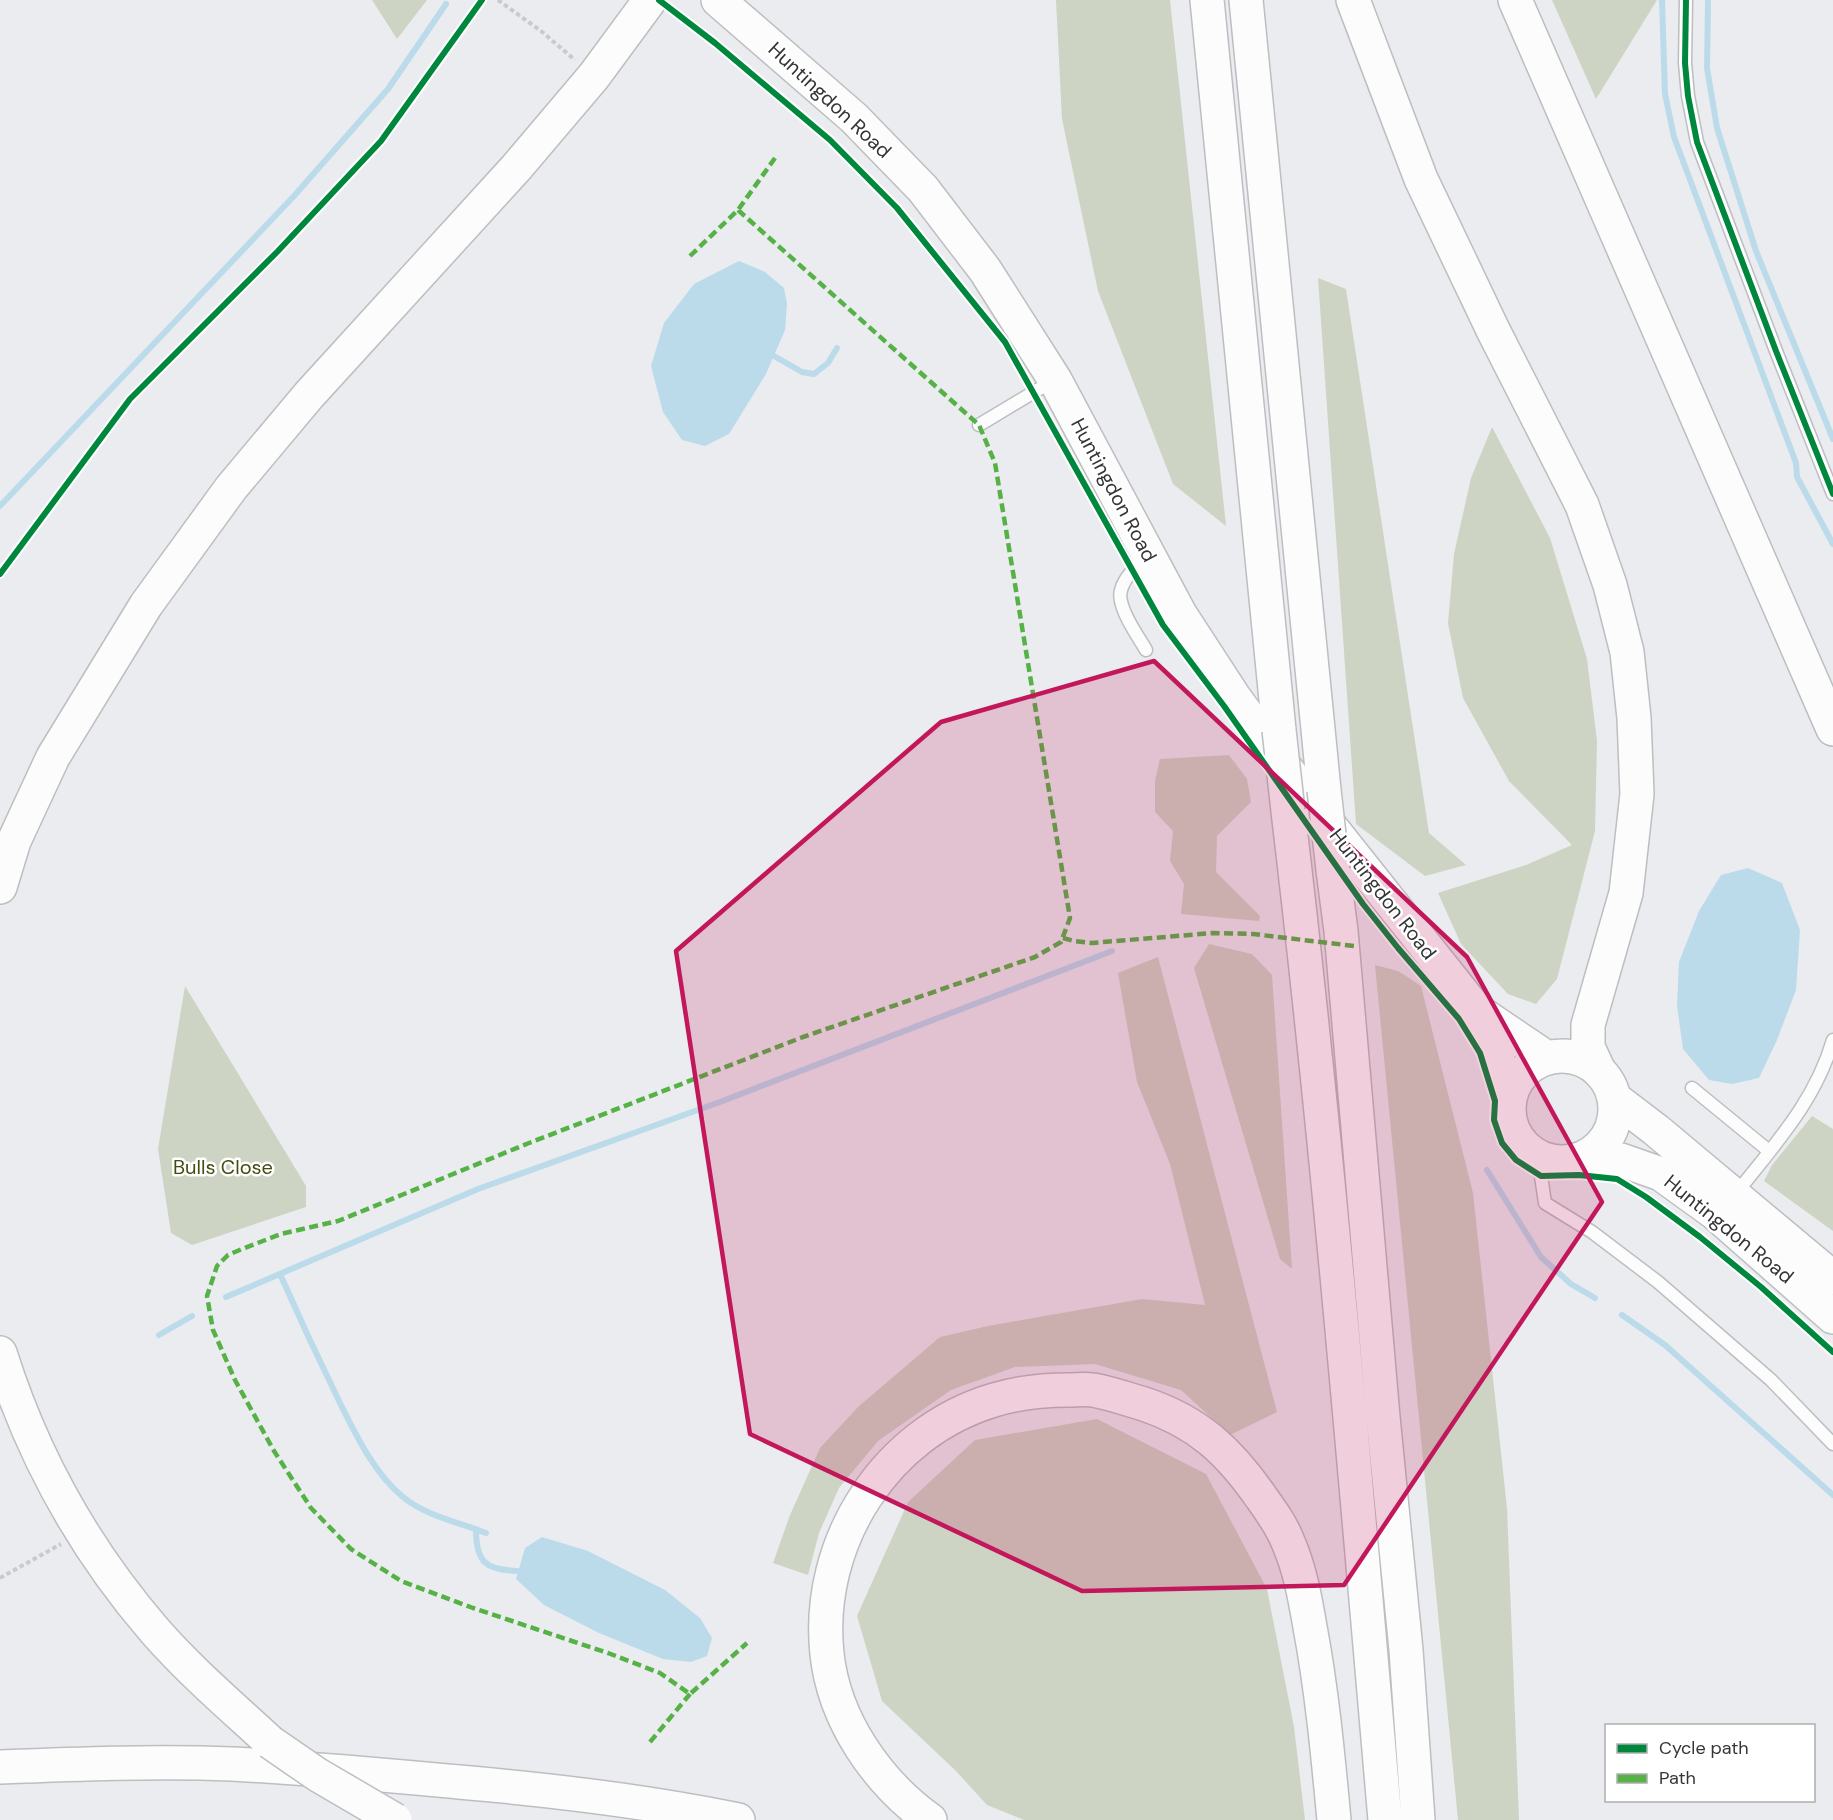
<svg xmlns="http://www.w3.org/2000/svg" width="1833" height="1820" font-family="'DM Sans',sans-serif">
<rect width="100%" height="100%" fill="#eaecef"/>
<!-- green -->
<path fill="#ced4c3" d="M 372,0 L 427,0 L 397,39 Z
M 1056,0 L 1170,0 L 1226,526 L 1173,484 L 1098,291 L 1062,119 Z
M 1552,0 L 1657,0 L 1596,99 Z
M 1318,278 L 1346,289 L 1429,833 L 1466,865 L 1425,876 L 1356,824 Z
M 1492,427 L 1550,538 L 1587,659 L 1597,741 L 1595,831 L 1557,979 L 1536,1004 L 1508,994 L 1461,944 L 1438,893 L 1526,865 L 1572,845 L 1509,781 L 1463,698 L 1448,623 L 1454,554 L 1471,478 Z
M 1229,755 L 1247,779 L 1251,802 L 1217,836 L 1216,872 L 1260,916 L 1259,921 L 1181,914 L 1184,884 L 1170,861 L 1173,831 L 1155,812 L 1155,781 L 1160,759 Z
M 1209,944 L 1252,954 L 1272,975 L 1292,1269 L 1280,1259 L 1194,968 Z
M 1158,957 L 1277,1412 L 1230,1435 L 1181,1390 L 1095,1364 L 1015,1367 L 951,1390 L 878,1441 L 839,1488 L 819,1533 L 808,1575 L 773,1563 L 790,1515 L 820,1448 L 858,1407 L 940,1337 L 988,1326 L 1142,1299 L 1205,1305 L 1170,1164 L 1137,1082 L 1118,973 Z
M 1375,965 L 1398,971 L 1421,986 L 1473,1193 L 1507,1508 L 1519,1820 L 1458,1820 Z
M 185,986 L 306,1186 L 306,1207 L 192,1245 L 171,1233 L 158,1149 Z
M 1812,1116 L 1833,1129 L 1833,1231 L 1764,1181 L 1772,1165 Z
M 1097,1419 L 1206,1474 L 1267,1589 L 1294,1727 L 1305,1820 L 1024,1820 L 987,1805 L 956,1771 L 882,1701 L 857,1616 L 908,1502 L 975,1440 Z"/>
<!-- water -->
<path fill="#bbdbeb" d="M 739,261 L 765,272 L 784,288 L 787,304 L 785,330 L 766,374 L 729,434 L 705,446 L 682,440 L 663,412 L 651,366 L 664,323 L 694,284 Z
M 1748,868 L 1782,883 L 1800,930 L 1796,990 L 1777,1040 L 1759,1078 L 1732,1084 L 1709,1080 L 1683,1049 L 1677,1006 L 1679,962 L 1699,911 L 1721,875 Z
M 542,1537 L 588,1551 L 665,1590 L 700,1618 L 712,1638 L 707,1656 L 691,1662 L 663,1659 L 599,1633 L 544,1605 L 516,1579 L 525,1548 Z"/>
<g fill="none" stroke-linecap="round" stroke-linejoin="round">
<!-- stream -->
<path stroke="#bbdbeb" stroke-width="6" d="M 1662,0 L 1665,94 L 1674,137 L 1796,463 L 1797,477 L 1833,544
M 1708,2 L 1707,68 L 1717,128 L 1756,251 L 1833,439
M 774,356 L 802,372 L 814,374 L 828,363 L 837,348
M 0,506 L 294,196 L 388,89 L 446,4
M 1487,1170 L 1541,1257 L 1571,1284 L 1595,1298
M 280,1274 C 299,1317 319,1360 340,1403 C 356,1435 374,1473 403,1497 C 426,1516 458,1522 486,1533
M 226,1297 L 478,1189 L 720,1102 L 1112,951
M 1622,1315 L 1665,1345 L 1833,1495
M 159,1335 L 192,1316
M 476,1529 C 476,1562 485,1570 518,1571"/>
<defs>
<path id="lane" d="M 1686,0 L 1685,63 L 1688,96 L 1697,142 L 1776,351 L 1833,494
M 979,425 L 1054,380
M 1146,650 C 1138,636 1116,606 1121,590 C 1125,576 1137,566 1147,557
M 1692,1088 L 1769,1151
M 1546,1160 L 1541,1176 L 1545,1203 L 1592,1232 L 1658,1282 L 1771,1380 L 1833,1444
M 1735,1195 C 1774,1145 1815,1102 1833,1040"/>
<path id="primary" d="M 718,0 L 854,118 L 923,189 L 985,270 L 1055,380 L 1180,614 L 1234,697 L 1307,797 L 1477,1011 L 1495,1048 L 1509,1099
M 1479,1012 L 1547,1058
M1509 1109a53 53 0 1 1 106 0a53 53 0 1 1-106 0Z
M 1614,1098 L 1656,1130 L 1833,1278
M 1578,1160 L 1621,1160 L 1661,1174 L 1715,1213 L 1833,1317"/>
<path id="highway" d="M 1207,0 L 1279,730
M 1246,0 L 1324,790
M 1353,0 L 1421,179 L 1493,330 L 1582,505 L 1610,585 L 1627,652 L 1634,718 L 1637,794 L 1626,893 L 1588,1025 L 1588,1047 L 1599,1071
M 1515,0 L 1833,729
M 1288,811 C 1328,1146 1356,1483 1385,1820
M 1333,870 L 1341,931 L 1383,1417 L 1406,1650 L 1418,1820
M 0,887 L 14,841 L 53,757 L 146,605 L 231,488 L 309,395 L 516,168 L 594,76 L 650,0
M 0,1353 C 32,1455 85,1550 155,1631 C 190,1671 231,1706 270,1742
M 0,1767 C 77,1764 155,1761 232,1764 C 308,1768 383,1775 459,1782 C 552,1790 646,1801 738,1820
M 930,1820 C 877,1782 834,1720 827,1654 C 815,1542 886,1432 994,1400 C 1020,1392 1043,1390 1069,1390 C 1077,1390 1085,1389 1093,1390 C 1110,1393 1127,1399 1144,1404 C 1198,1422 1229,1451 1261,1497 C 1271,1511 1282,1526 1288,1542 C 1300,1569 1305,1598 1310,1627 C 1322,1691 1328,1756 1334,1820"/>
</defs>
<!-- lane casing -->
<use href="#lane" stroke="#bcbec0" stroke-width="15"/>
<!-- primary casing -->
<use href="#primary" stroke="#bcbec0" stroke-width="36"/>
<!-- highway casing -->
<use href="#highway" stroke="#bcbec0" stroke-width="36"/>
<!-- path -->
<path stroke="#cacacb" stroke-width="4" stroke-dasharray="4.5 3" stroke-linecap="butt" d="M 498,0 L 541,31 L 575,60
M 0,1578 L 61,1544"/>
<!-- lane -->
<use href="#lane" stroke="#fcfcfd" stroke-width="12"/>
<!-- primary -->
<use href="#primary" stroke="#fcfcfd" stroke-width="33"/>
<!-- highway -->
<use href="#highway" stroke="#fcfcfd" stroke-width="33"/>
<defs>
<path id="highway-bridge" d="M 1279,730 L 1288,811
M 1324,790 L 1333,870
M 270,1742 L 318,1775 L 395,1820"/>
</defs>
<!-- highway-bridge casing -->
<use href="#highway-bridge" stroke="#bcbec0" stroke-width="36" stroke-linecap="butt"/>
<!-- highway-bridge -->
<use href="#highway-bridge" stroke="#fcfcfd" stroke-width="33"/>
<!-- quiet -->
<path stroke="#56b246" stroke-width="4.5" stroke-dasharray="9 4.5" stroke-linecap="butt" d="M 738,210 L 979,425 L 995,463 L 1070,918 L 1061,942 L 1035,957 L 803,1037 L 529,1143 L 338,1221 L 281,1234 L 242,1249 L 228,1255 L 217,1266 L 207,1296 L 213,1330 L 235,1380 L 274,1451 L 311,1508 L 351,1549 L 401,1581 L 473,1608 L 608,1653 L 660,1673 L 690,1694 L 747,1643
M 690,256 L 738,210 L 775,158
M 1063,938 L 1074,941 L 1092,943 L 1213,933 L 1253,934 L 1354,946
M 650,1742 L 690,1694"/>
<defs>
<path id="cycleway" d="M 659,0 L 715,43 L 830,140 L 897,208 L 1005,342 L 1163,625 L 1224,706 L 1363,904 L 1398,948 L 1459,1019 L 1480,1053 L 1495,1101 L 1494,1120 L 1502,1143 L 1516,1160 L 1541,1176 L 1579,1175 L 1617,1179 L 1646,1197 L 1700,1237 L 1761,1287 L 1833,1352
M 1686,0 L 1685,63 L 1688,96 L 1697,142 L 1776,351 L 1833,494
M 0,574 L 130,399 L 278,251 L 381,141 L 482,0"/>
</defs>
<!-- cycleway casing -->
<use href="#cycleway" stroke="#fff" stroke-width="10"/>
<!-- cycleway -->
<use href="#cycleway" stroke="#00873e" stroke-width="6"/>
</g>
<!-- marked area -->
<path fill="#c2185b" fill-opacity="0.2" stroke="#c2185b" stroke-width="4.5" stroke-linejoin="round" d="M 1154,661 L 1467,957 L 1602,1202 L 1344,1585 L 1082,1591 L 750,1434 L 676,951 L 941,722 Z"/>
<g text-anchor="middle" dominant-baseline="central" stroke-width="5" stroke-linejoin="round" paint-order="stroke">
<!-- street labels -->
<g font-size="20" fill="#333537" stroke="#fff">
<text transform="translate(830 100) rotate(43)">Huntingdon Road</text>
<text transform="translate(1114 490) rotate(62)">Huntingdon Road</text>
<text transform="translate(1383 894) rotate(52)">Huntingdon Road</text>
<text transform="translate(1729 1229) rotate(39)">Huntingdon Road</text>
</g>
<!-- park labels -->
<g font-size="20" fill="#424e10" stroke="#fff">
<text x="223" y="1167">Bulls Close</text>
</g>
</g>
<!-- legend -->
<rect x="1605" y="1724" width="210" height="78" fill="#ffffff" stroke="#adaeaf" stroke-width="1.5"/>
<rect x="1617" y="1744" width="30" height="9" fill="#00873e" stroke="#adaeaf" stroke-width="1.5"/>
<text x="1659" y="1754" font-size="18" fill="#333537">Cycle path</text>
<rect x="1617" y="1774" width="30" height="9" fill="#56b246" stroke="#adaeaf" stroke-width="1.5"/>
<text x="1659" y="1784" font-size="18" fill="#333537">Path</text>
</svg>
